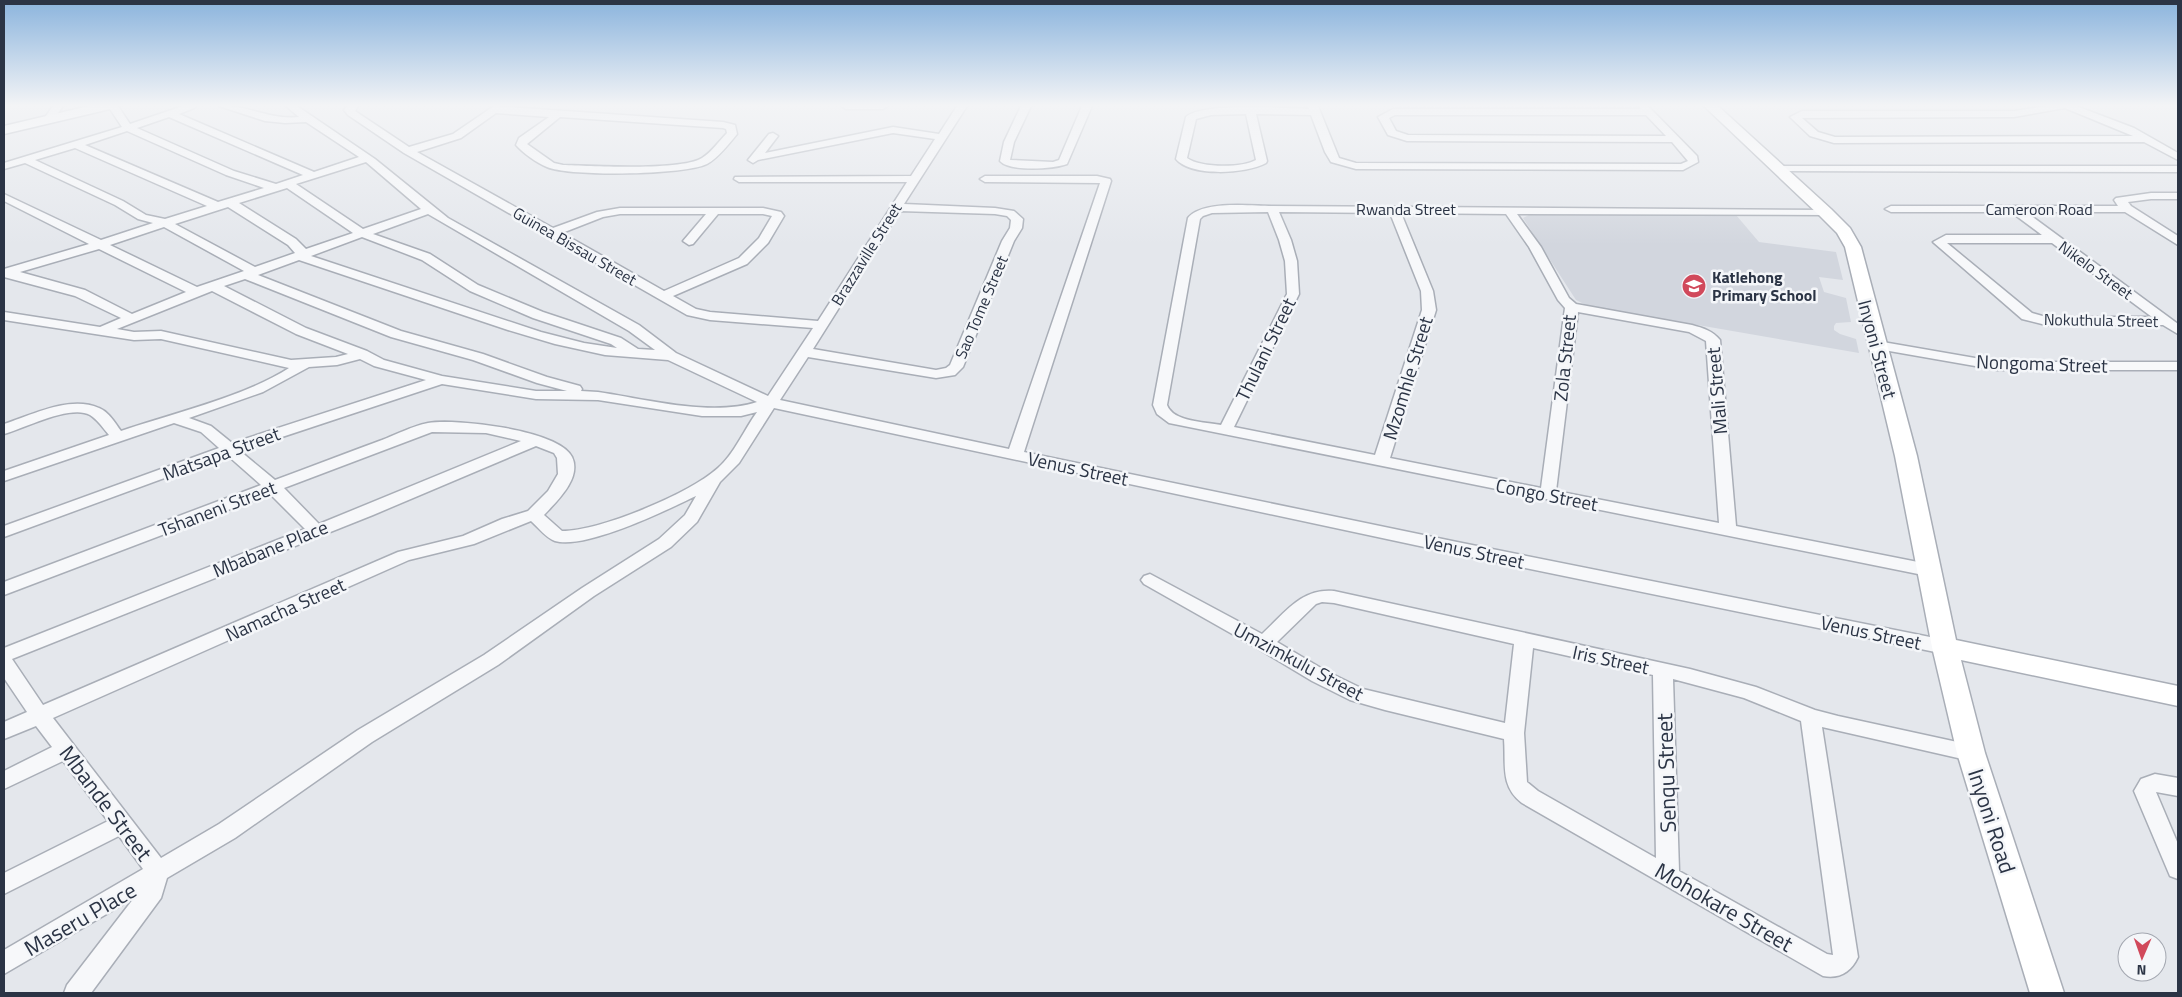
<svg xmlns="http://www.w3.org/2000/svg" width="2182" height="997" font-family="'Titillium Web',sans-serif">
<rect width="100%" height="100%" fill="#e4e7ec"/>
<!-- built -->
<path fill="#d2d6de" d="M 1529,215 L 1736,215 L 1759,242 L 1836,252 L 1843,280 L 1819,277 L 1824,292 L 1846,298 L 1851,322 L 1836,323 L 1834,326 L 1834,330 L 1840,334 L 1856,339 L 1859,353 L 1588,306 L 1576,300 L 1523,218 Z"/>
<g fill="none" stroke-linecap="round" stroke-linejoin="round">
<defs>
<path id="street" d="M 53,106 L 63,106 L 52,122 L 44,122 L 43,120 Z
M 108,106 L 118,106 L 130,124 L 183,106 L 196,106 L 194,108 L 179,114 L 314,172 L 359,157 L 306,122 L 285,123 L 265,121 L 219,106 C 245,104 270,120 299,117 L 286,106 L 297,106 L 375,159 L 448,218 L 639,325 L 676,353 L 768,396 L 813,328 L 710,320 L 687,315 L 404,153 L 348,115 L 344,110 L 348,106 L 358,106 L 355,111 L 409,147 L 453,134 L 494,106 L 723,122 L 735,125 L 737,134 C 729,144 718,158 707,164 C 685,175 570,177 547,167 C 537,163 523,153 516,145 L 519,138 L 549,117 L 496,113 L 461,138 L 417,152 L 553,228 L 597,212 L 620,208 L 763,208 L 781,212 L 784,216 L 768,243 L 747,264 L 673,296 L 696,309 L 710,312 L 818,321 L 907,182 L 739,182 L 734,179 L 735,177 L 911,176 L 935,139 L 893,133 L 758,160 L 753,163 L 748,160 L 769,134 L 773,133 L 778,136 L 765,153 L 893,127 L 939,134 L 957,106 L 967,106 L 904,204 L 995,208 L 1014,211 L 1023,219 L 1022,228 L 1014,241 L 963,367 L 955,375 L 936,378 L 808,357 L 780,400 L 1009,449 L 1100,183 L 985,182 L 980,179 L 985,176 L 1097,176 L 1110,179 L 1111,181 L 1024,452 L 1457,542 L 1945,640 L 1952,642 L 1954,647 L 1952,652 L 1945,654 L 1457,554 L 774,408 L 739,463 L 720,482 L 697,522 L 671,547 L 594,596 L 498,665 L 372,742 L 235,838 L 167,878 L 161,898 L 91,993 L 64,993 L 67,985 L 134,898 L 4,974 L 4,950 L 143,869 L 119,836 L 4,894 L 4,873 L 108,821 L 63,761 L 4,789 L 4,771 L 52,747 L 36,726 L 4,739 L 4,722 L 27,712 L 4,678 L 4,648 L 305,529 L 270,494 L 4,595 L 4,582 L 261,485 L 227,455 L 4,537 L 4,526 L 219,448 L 201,432 L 174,423 L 4,481 L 4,471 L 109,435 C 103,428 98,420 90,415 C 71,404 25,428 4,434 L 4,424 C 32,415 70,395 99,408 C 109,412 115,423 121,431 C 173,413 244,397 289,368 L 161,339 L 134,340 L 4,320 L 4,312 L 100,327 L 121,318 L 75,296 L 4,277 L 4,269 L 89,244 L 4,201 L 4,194 L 101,240 L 153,223 L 138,219 L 115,205 L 25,163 L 4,169 L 4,163 L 122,127 ZM 169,117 L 303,175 L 276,184 L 234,171 L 137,128 ZM 560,117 L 723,128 L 726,129 L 727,133 C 719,141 712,152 702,158 C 681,171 591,166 563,165 L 554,163 L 527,144 ZM 127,131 L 226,175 L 264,188 L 218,202 L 85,145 ZM 75,148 L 207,206 L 165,219 L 146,215 L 123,201 L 35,160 ZM 366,162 L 421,209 L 363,229 L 296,184 ZM 287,188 L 353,233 L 306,249 L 296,239 L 239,203 ZM 228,207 L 288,245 L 295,253 L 255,267 L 175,224 ZM 900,211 L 995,214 L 1007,216 L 1011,220 L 1010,228 L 1002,241 L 950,365 L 946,368 L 936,370 L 813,349 ZM 428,214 L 629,331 L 655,350 L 638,349 L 621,338 L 543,312 L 478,285 L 430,254 L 373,234 ZM 620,214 L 706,214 L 683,241 L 689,245 L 693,244 L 718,214 L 763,214 L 772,216 L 759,238 L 739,258 L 664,291 L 562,233 L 603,217 ZM 164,227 L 244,271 L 197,287 L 110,245 ZM 362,237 L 422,260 L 470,291 L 533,318 L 611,344 L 617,348 L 584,343 L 541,332 L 311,256 ZM 99,249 L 186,292 L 132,314 L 85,290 L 20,272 ZM 299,260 L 508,330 L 555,344 L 605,355 L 668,360 L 757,402 C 711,417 646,399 598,392 L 581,391 L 582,389 L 580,386 L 547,377 L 483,354 L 401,331 L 258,275 ZM 245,279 L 391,337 L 473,360 L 537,383 L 567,391 L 536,391 L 442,376 L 384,360 L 367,351 L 306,328 L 224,286 ZM 212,291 L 296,334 L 348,354 L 336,357 L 291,360 L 161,331 L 134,332 L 117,329 ZM 360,359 L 374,366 L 426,380 L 232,443 L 211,426 L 189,418 L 263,392 L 309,367 L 337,365 ZM 442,384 L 536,399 L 598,400 L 702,416 L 741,416 L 757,412 C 744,430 734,454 718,468 C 689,494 600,531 562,531 L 544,515 C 557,501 582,478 572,457 C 559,430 456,418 428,423 C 413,426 397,434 382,440 C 346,453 311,467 275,480 L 240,451 ZM 432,432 L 486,433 L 521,441 L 319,524 L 284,488 ZM 536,446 L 554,453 L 557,458 L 558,474 L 548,491 L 528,511 L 502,519 L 463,536 L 398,552 L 43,705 L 12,659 L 373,515 ZM 696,496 L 685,515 L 659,539 L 582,588 L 484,655 L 358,730 L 219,824 L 161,858 L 53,718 L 409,560 L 474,544 L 531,521 C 538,527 546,538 555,541 C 585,550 667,510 696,496 Z
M 841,106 L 888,106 L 883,109 L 846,109 Z
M 1021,106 L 1031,106 L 1014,142 L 1010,160 L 1053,162 L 1059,160 L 1082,106 L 1092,106 L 1067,164 C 1053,169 1010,172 1000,161 L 1004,142 Z
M 1308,106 L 1318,106 L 1339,158 L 1356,163 L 1681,164 L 1688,161 L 1672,142 L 1407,141 L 1388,135 L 1378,117 L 1393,109 L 1641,109 L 1638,106 L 1648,106 L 1697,156 L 1698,162 L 1683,170 L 1356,169 L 1331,162 L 1325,152 L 1311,115 L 1256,114 L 1267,161 L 1266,163 C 1246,174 1191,177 1176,159 L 1186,117 C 1201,102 1286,108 1309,109 ZM 1246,114 L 1256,160 C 1242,168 1200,168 1187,158 L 1196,119 L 1211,115 ZM 1395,115 L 1646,115 L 1666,136 L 1408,135 L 1396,131 L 1389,118 Z
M 2047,106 L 2076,106 L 2134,128 L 2178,153 L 2178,160 L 2144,142 L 1834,143 L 1810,136 L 1790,117 L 1802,111 L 2014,111 ZM 2065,108 L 2133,136 L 1835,137 L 1818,132 L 1802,118 L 2014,117 Z
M 1779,166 L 2178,166 L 2178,172 L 1775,171 L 1774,169 Z
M 2151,193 L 2178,193 L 2178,199 L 2151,199 L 2128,202 L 2131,206 L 2178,236 L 2178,245 L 2125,212 L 2026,212 L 2178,324 L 2178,334 L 2163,325 L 2046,325 L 2022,319 L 1933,242 L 1946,235 L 2042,235 L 2011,212 L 1891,212 L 1885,209 L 1891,206 L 2118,206 L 2114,200 L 2116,198 ZM 1947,243 L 2052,243 L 2152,317 L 2046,317 L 2032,313 Z
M 1272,206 L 1829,210 L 1831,212 L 1825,215 L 1517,214 L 1541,247 L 1569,298 L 1576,304 L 1692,325 C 1703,328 1713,331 1720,340 L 1736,526 L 1928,564 L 1934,566 L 1937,570 L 1934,574 L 1928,576 L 1169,423 L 1157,414 L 1153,405 L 1188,218 C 1202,200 1251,206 1272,206 ZM 1268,212 L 1279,240 L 1285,261 L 1287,294 L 1221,425 C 1206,422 1173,422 1167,405 L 1200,219 L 1203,216 L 1212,213 ZM 1279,212 L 1390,213 L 1421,291 L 1422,310 L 1375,455 L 1234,427 L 1299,294 L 1297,261 L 1291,240 ZM 1401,213 L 1506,214 L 1529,247 L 1558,300 L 1565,308 L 1541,488 L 1390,458 L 1436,310 L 1433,291 ZM 1578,312 L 1689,332 L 1706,341 L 1719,523 L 1556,491 Z
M 1877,341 L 1998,362 L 2178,362 L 2178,370 L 1998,370 L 1872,348 L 1870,345 L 1872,342 Z
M 1150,574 L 1262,634 C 1285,613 1301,588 1334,591 L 1690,669 L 1756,687 L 1815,710 L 1838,716 L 1971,745 L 1978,747 L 1981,753 L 1978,759 L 1971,761 L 1822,727 L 1858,957 C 1851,972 1840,979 1823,976 L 1522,803 C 1500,786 1506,765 1504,739 L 1385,710 L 1350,700 L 1312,681 L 1257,648 L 1144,584 L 1141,580 L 1144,576 ZM 1322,602 L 1334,603 L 1514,644 L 1505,723 L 1363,689 L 1326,671 L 1277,642 L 1316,604 ZM 1533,648 L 1653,675 L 1656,858 L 1538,791 L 1527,782 L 1524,733 ZM 1673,679 L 1744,698 L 1801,721 L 1833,955 L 1827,954 L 1679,871 Z
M 2155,774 L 2178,778 L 2178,796 L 2156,792 L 2178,844 L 2178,879 L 2170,876 L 2134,791 L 2141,779 Z"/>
<path id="secondary" d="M 89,106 L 112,106 L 110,109 L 4,134 L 4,126 Z
M 1704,106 L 1718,106 L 1831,209 L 1850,228 L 1861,247 L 1917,456 L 1956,640 L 2178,686 L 2178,706 L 1961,660 L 1985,753 L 2064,993 L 2030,993 L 1957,753 L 1932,647 L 1895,456 L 1845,247 L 1837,233 L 1819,215 Z"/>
</defs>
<!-- street casing -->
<use href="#street" stroke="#a9aeb7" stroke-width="3"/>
<!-- secondary casing -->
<use href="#secondary" stroke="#a9aeb7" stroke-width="3"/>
<!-- street -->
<use href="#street" fill="#f7f8fa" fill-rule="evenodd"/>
<!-- secondary -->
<use href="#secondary" fill="#fff" fill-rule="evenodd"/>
</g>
<!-- sky -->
<linearGradient id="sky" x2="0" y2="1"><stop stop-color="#8bb4dd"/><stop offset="0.43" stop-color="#f3f4f6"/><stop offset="1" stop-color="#f3f4f6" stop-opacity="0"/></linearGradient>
<rect width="2182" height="245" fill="url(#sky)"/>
<!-- icons -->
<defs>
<symbol id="school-disc" viewBox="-11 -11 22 22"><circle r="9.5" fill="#d1495b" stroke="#f4f6f9"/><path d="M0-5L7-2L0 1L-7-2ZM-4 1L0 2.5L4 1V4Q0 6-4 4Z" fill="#fff"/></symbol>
</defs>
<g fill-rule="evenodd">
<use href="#school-disc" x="1680" y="272" width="28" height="28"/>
</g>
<g text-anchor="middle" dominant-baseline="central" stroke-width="5" stroke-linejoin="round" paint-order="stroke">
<!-- far-street labels -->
<g font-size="16" fill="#2b3445" stroke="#f4f6f9">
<text x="1406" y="209">Rwanda Street</text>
<text x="2039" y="209">Cameroon Road</text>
<text transform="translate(575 246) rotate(30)">Guinea Bissau Street</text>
<text transform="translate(866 254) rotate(-58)">Brazzaville Street</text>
<text transform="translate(2096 270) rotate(36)">Nikelo Street</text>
<text transform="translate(981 307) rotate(-67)">Sao Tome Street</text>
<text transform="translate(2101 320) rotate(1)">Nokuthula Street</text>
</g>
<!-- far-poi labels -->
<g font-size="16" font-weight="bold" fill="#2b3445" stroke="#f4f6f9" text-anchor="start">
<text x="1712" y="277">Katlehong<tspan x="1712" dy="18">Primary School</tspan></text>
</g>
<!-- street labels -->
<g font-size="19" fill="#2b3445" stroke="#f4f6f9">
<text transform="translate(1265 349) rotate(-64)">Thulani Street</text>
<text transform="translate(1878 349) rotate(75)">Inyoni Street</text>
<text transform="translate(1564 358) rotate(-84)">Zola Street</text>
<text transform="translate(2042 363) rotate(2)">Nongoma Street</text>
<text transform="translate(1407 378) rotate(-73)">Mzomhle Street</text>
<text transform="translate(1716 391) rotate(-95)">Mali Street</text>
<text transform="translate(221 453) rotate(-20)">Matsapa Street</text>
<text transform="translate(1078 468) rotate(12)">Venus Street</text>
<text transform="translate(1547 494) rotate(11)">Congo Street</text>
<text transform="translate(217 508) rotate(-21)">Tshaneni Street</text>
<text transform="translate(270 548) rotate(-22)">Mbabane Place</text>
<text transform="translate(1474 551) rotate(12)">Venus Street</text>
<text transform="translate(285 609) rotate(-24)">Namacha Street</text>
<text transform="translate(1871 632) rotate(12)">Venus Street</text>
<text transform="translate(1611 659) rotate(12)">Iris Street</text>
<text transform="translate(1299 661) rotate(28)">Umzimkulu Street</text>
</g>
<!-- near-street labels -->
<g font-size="22" fill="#2b3445" stroke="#f4f6f9">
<text transform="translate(1666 773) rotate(-92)">Senqu Street</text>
<text transform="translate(106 803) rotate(53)">Mbande Street</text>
<text transform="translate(1992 821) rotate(72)">Inyoni Road</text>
<text transform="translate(1724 907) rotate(30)">Mohokare Street</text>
<text transform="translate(80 919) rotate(-30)">Maseru Place</text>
</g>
</g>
<!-- border -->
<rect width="2182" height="997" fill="none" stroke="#2b3445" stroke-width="10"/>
<!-- north arrow -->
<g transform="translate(2142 957) rotate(182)"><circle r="24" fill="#f4f6f9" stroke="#a4a8b1"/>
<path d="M0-4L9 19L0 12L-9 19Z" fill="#d1495b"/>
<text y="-8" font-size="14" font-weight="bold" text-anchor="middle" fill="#2b3445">N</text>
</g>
</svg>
